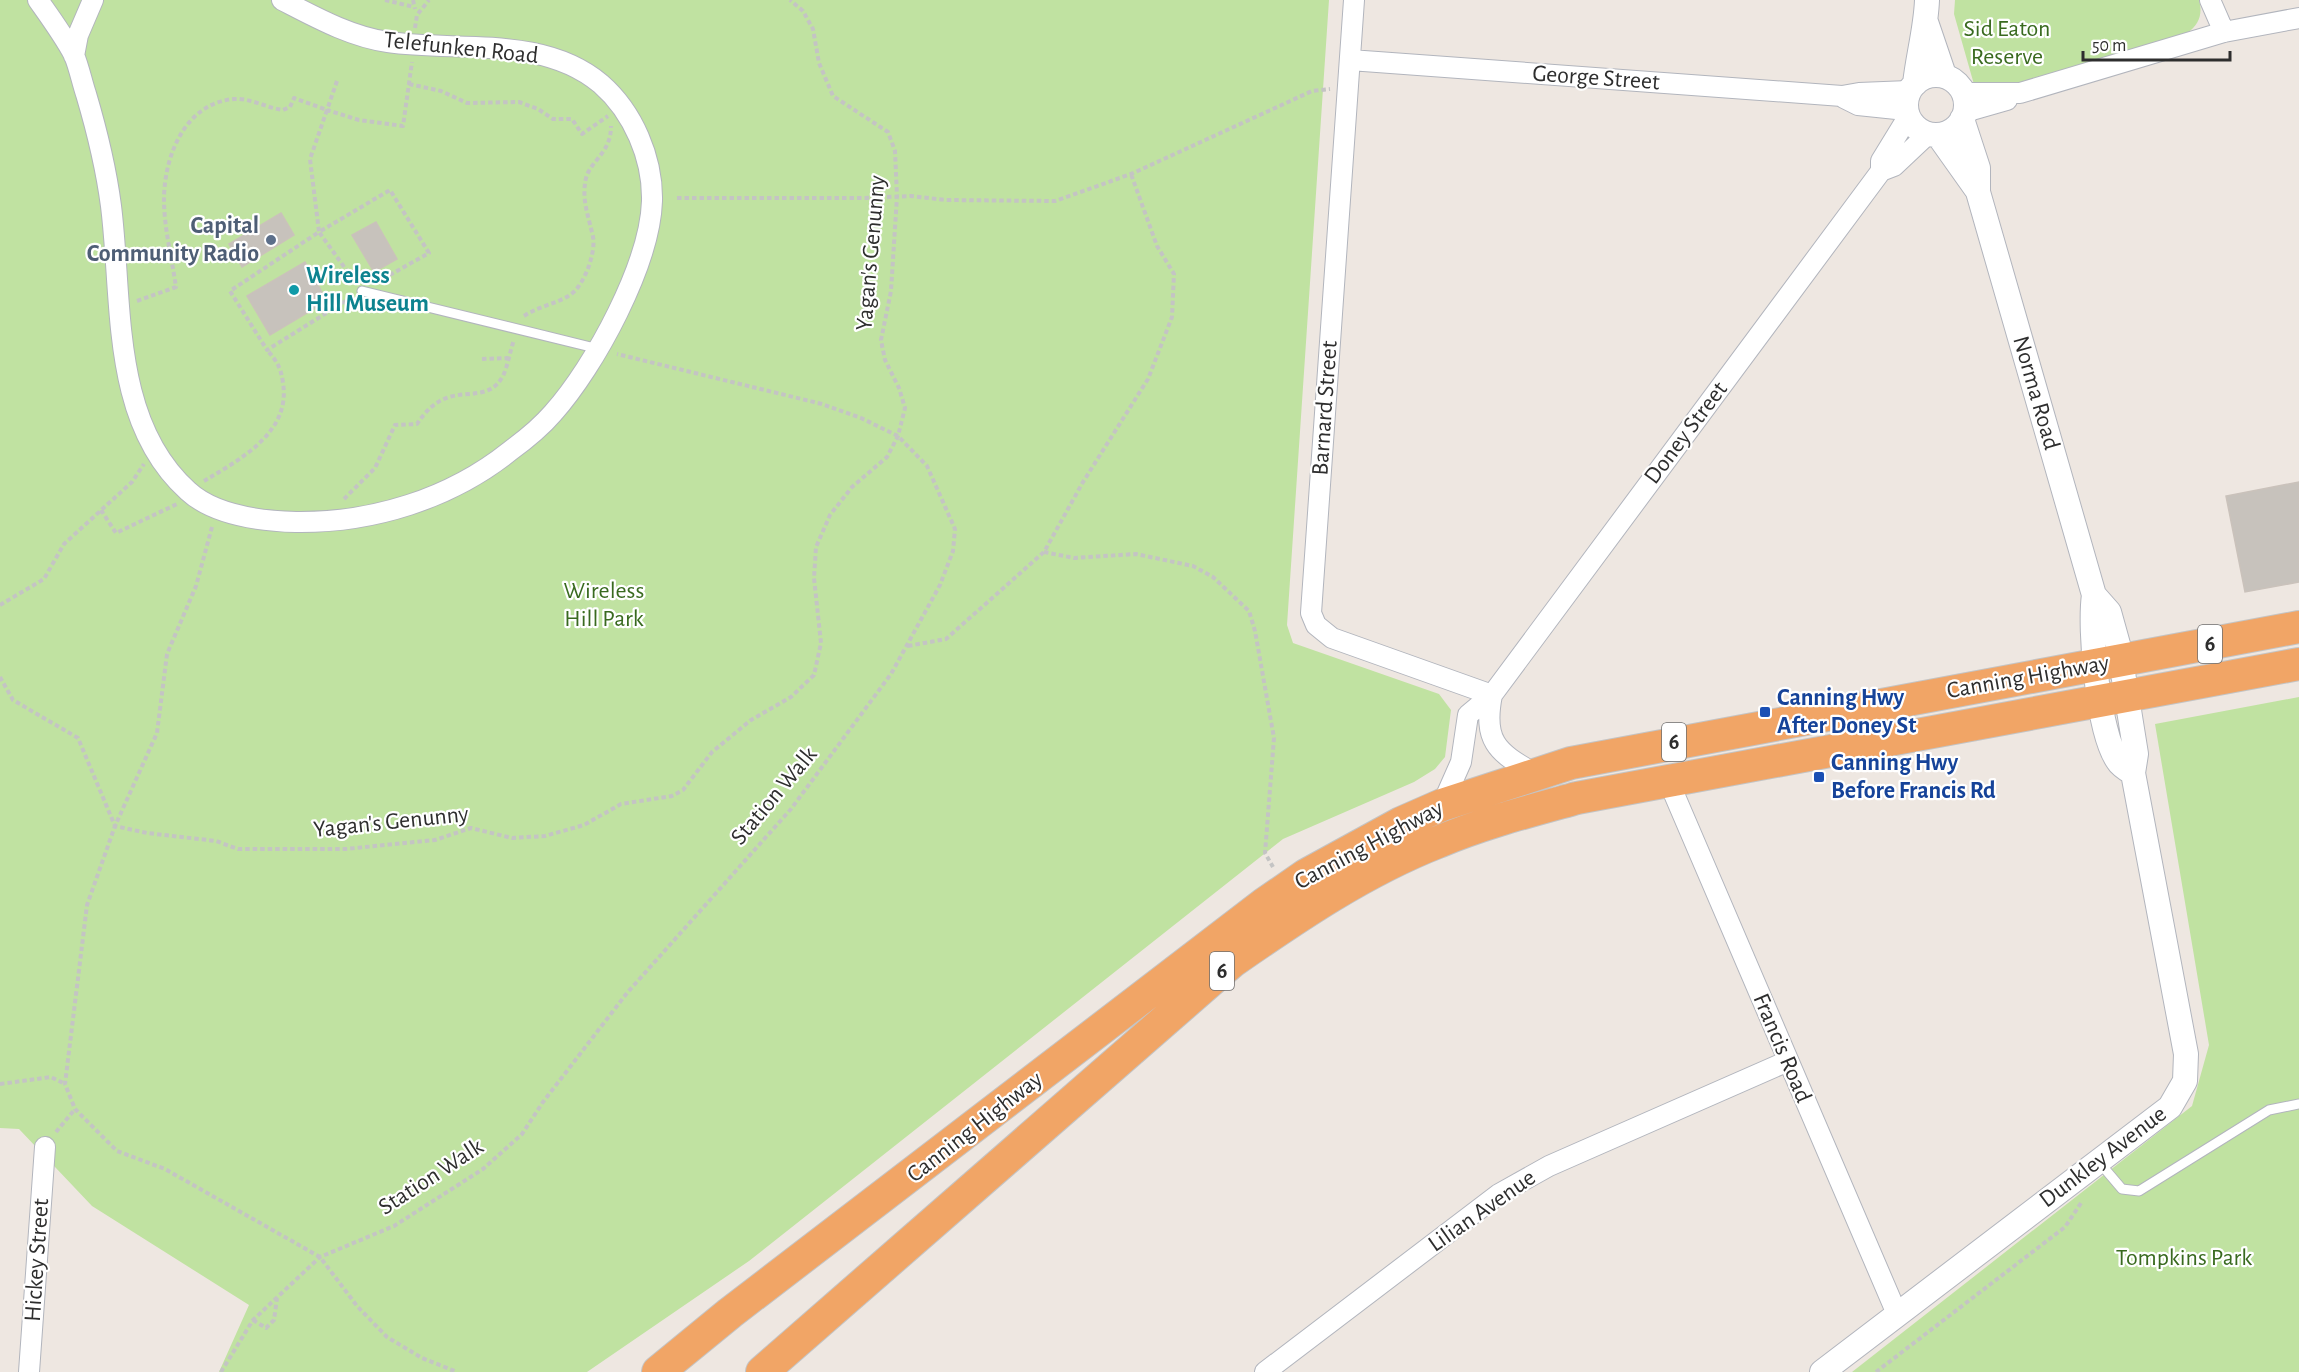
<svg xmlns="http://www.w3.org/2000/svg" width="2299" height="1372" font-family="'Alegreya Sans',sans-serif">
<rect width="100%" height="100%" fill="#eee7e1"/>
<!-- green -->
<path fill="#c0e2a1" d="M 0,0 L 1329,0 L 1287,625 L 1293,643 L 1439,694 L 1451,710 L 1445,757 L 1435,769 L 1414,782 L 1283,839 L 749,1261 L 587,1372 L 219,1372 L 249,1305 L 92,1206 L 19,1129 L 0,1128 Z
M 1955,0 L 2199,0 C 2203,14 2199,25 2187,33 L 2001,89 L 1975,88 L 1954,14 Z
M 2299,697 L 2299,1372 L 1852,1372 L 2192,1106 L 2209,1045 L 2155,724 Z"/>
<!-- building -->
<path fill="#c7c2bc" stroke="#cac2bb" stroke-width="1.5" d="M 281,213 L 294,235 L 242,267 L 229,244 Z
M 376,222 L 397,259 L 374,272 L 352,235 Z
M 305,262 L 327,301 L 270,335 L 247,296 Z
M 2299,482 L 2299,582 L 2245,592 L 2226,496 Z"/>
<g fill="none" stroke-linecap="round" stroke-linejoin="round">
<defs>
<path id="service" d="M 362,291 L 599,349
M 2099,1162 L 2122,1189 L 2139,1191 L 2269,1110 L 2299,1104"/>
<path id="minor" d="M 38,0 C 50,17 64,36 74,55 C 79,67 82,82 86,94 C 97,131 106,168 111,206 C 123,301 110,421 188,491 C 215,516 261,521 296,522 C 372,523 450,499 510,451 C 525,440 541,427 553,413 C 595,366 650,264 652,201 C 653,158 633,112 601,84 C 543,35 458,52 388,42 C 351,37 315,17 282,0
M 1354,0 L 1311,613 L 1316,625 L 1332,638 L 1492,695
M 2210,0 L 2224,32
M 74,56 L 78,35 L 93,0
M 1350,60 L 1842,96 L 1859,93 L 1909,91
M 1963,93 L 2020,93 L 2224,32 L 2299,18
M 1844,98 L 1858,105 L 1906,110
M 1965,112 L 2007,100
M 1881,171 L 1881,161 L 1908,117
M 1492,695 C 1483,740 1496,752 1534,773
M 1668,780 L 1897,1314
M 1442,805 L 1461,762 L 1468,715 L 1492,695 L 1881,171 L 1894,166 L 1928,134
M 29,1372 L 45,1147
M 1265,1372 L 1499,1194 L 1549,1166 L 1788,1061"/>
<path id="tertiary" d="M 1926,22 L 1944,75
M1906 105a30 30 0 1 1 60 0a30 30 0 1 1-60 0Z
M 1915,84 C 1918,56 1926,28 1927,0
M 1962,119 L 1978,168 L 1978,192 L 2094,595 C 2089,629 2098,733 2118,761 C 2121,766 2128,770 2133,773
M 1938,135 L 1977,190
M 1822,1372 L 2170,1107 L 2185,1081 L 2186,1054 L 2133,773 L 2136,754 L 2119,648 L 2109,612 L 2094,595"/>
<path id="trunk" d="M 658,1372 L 730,1313 L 1264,904 L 1306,875 L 1401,823 L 1442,805 L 1571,763 L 2299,627
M 762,1372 L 1233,961 C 1298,916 1364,871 1438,842 C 1483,823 1530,811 1577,798 L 2299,664"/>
</defs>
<!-- service casing -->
<use href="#service" stroke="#b2b5bd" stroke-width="11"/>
<!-- minor casing -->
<use href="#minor" stroke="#b2b5bd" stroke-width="22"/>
<!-- tertiary casing -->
<use href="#tertiary" stroke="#b2b5bd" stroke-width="26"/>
<!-- trunk casing -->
<use href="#trunk" stroke="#c4c4c4" stroke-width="34"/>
<!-- path -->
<path stroke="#c4c4c4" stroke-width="4" stroke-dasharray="4.5 3" stroke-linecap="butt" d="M 385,0 L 414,7
M 413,0 L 415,9
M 415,28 L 417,15 L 429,0
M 337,81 L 327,110 L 359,120 L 403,126 L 412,62
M 409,84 L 441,91 L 467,103 L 519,102 L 538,109 L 553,119 L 572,119 L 582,134 L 608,116
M 677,198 L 865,198 L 911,196 L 946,200 L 1055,201 L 1131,174 L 1312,91 L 1330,89
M 352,297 L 267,350 L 230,291 L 319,232 L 355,282
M 137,301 L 176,287 C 172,259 164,228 164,200 C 164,156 185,103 234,99 C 251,98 267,108 283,110 L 290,107 L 294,98 L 327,110 L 310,159 L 319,232 L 390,190 L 429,253 L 379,281
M 524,316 C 539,306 556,304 570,295 C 584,286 596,253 593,237 C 589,217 581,200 586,178 C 591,160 611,153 611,126
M 482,359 L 508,358
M 204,481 C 241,459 291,432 283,383 C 281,368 277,361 267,350
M 344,499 L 375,468 L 395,425 L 417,424 C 425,412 434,402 449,397 C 469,391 490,399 503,376 C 508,365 510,351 514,340
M 101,510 L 116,533 L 177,504
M 212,527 L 196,586 L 167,654 L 157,733 L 115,826 L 87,905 L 65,1084 L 75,1109 L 117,1151 L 165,1169 L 320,1257 L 357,1306 L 387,1337 L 422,1358 L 457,1372
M 1044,552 L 1074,558 L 1136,554 L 1193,566 L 1213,577 L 1249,611 L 1255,631 L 1274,738 L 1265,853 L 1273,867
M 0,605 L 44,579 L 64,544 L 132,482 L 144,464
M 908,646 L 946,639 L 1044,552 L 1083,482 L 1148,379 L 1172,317 L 1174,274 L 1157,246 L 1131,174
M 0,677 L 13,700 L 78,738 L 115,826 L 147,833 L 216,841 L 238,849 L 346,849 L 435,840 L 471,828 L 512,838 L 545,836 L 584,825 L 621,804 L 672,796 L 683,790 L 712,752 L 751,720 L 791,697 L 814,675 L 821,643 L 814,578 L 816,547 L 830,515 L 852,487 L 887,457 L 898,436 L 905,408 L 899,388 L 885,360 L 881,340 L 891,291 L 897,196 L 895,151 L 888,132 L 833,96 L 819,63 L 813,29 L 803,11 L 790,0
M 0,1084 L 51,1077 L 65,1084
M 56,1132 L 75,1109
M 253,1320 L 266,1328 L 274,1320 L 277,1298
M 221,1372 L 253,1320 L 320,1257 L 394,1226 L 483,1169 L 522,1134 L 543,1102 L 627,993 L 791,809 L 891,674 L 940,585 L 953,551 L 955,529 L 927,466 L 898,436 L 861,418 L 822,404 L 617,354
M 1876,1372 L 2065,1227 L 2081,1203"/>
<!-- service -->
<use href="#service" stroke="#fff" stroke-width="9"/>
<!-- minor -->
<use href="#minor" stroke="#fff" stroke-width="20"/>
<!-- tertiary -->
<use href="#tertiary" stroke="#fff" stroke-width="24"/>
<!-- trunk -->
<use href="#trunk" stroke="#f1a566" stroke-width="32"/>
</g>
<!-- markers -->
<circle fill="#5c6f8a" stroke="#fff" stroke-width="2" cx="271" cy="240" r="6"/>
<circle fill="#0f9aa8" stroke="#fff" stroke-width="2" cx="294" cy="290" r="6"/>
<g fill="#1a4fb4" stroke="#fff" stroke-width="2">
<rect x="1759" y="706" width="12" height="12" rx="3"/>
<rect x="1813" y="771" width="12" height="12" rx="3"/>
</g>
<g text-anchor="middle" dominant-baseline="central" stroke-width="4.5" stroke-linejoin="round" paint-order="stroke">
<!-- shield labels -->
<g fill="#fff" stroke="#6d6d6d" stroke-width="1.5">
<rect x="2198" y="625" width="24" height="38" rx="4.5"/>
<rect x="1662" y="723" width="24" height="38" rx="4.5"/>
<rect x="1210" y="952" width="24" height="38" rx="4.5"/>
</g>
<g font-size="22" font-weight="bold" fill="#2e2e2e">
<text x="2210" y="644">6</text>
<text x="1674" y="742">6</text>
<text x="1222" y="971">6</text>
</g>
<!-- park labels -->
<g font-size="24" fill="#396a1f" stroke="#fff">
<text x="2007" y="29">Sid Eaton<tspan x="2007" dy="28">Reserve</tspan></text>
<text x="604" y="591">Wireless<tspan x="604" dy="28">Hill Park</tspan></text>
<text x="2184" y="1258">Tompkins Park</text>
</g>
<!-- street labels -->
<g font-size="24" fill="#2e2e2e" stroke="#fff">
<text transform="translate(461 48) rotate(6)">Telefunken Road</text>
<text transform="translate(1596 78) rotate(4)">George Street</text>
<text transform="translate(871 253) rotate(-85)">Yagan's Genunny</text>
<text transform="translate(2036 393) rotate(74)">Norma Road</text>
<text transform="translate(1325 408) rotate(-86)">Barnard Street</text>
<text transform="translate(1686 433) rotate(-53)">Doney Street</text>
<text transform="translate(2028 677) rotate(-10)">Canning Highway</text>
<text transform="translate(774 796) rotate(-50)">Station Walk</text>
<text transform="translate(391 822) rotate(-6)">Yagan's Genunny</text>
<text transform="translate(1369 845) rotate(-28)">Canning Highway</text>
<text transform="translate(1782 1048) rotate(67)">Francis Road</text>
<text transform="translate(975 1127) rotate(-38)">Canning Highway</text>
<text transform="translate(2103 1157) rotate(-37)">Dunkley Avenue</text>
<text transform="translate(431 1177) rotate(-33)">Station Walk</text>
<text transform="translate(1482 1211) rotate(-35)">Lilian Avenue</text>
<text transform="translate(37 1260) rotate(-86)">Hickey Street</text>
</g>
<!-- service labels -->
<g font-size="24" font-weight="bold" fill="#4e5e75" stroke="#fff" text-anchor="end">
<text x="259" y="226">Capital<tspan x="259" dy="28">Community Radio</tspan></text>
</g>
<!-- culture labels -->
<g font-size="24" font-weight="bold" fill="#0d838f" stroke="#fff" text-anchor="start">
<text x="306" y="276">Wireless<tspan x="306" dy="28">Hill Museum</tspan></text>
</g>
<!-- transit labels -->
<g font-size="24" font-weight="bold" fill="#164399" stroke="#fff" text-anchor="start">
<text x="1777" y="698">Canning Hwy<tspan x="1777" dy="28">After Doney St</tspan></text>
<text x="1831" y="763">Canning Hwy<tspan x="1831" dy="28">Before Francis Rd</tspan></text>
</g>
</g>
<!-- scale -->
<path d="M2083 51v9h147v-9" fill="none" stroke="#2e2e2e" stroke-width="3"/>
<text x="2092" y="51" font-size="18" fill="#2e2e2e" stroke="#ffffff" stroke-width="4.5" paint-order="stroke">50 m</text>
</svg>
